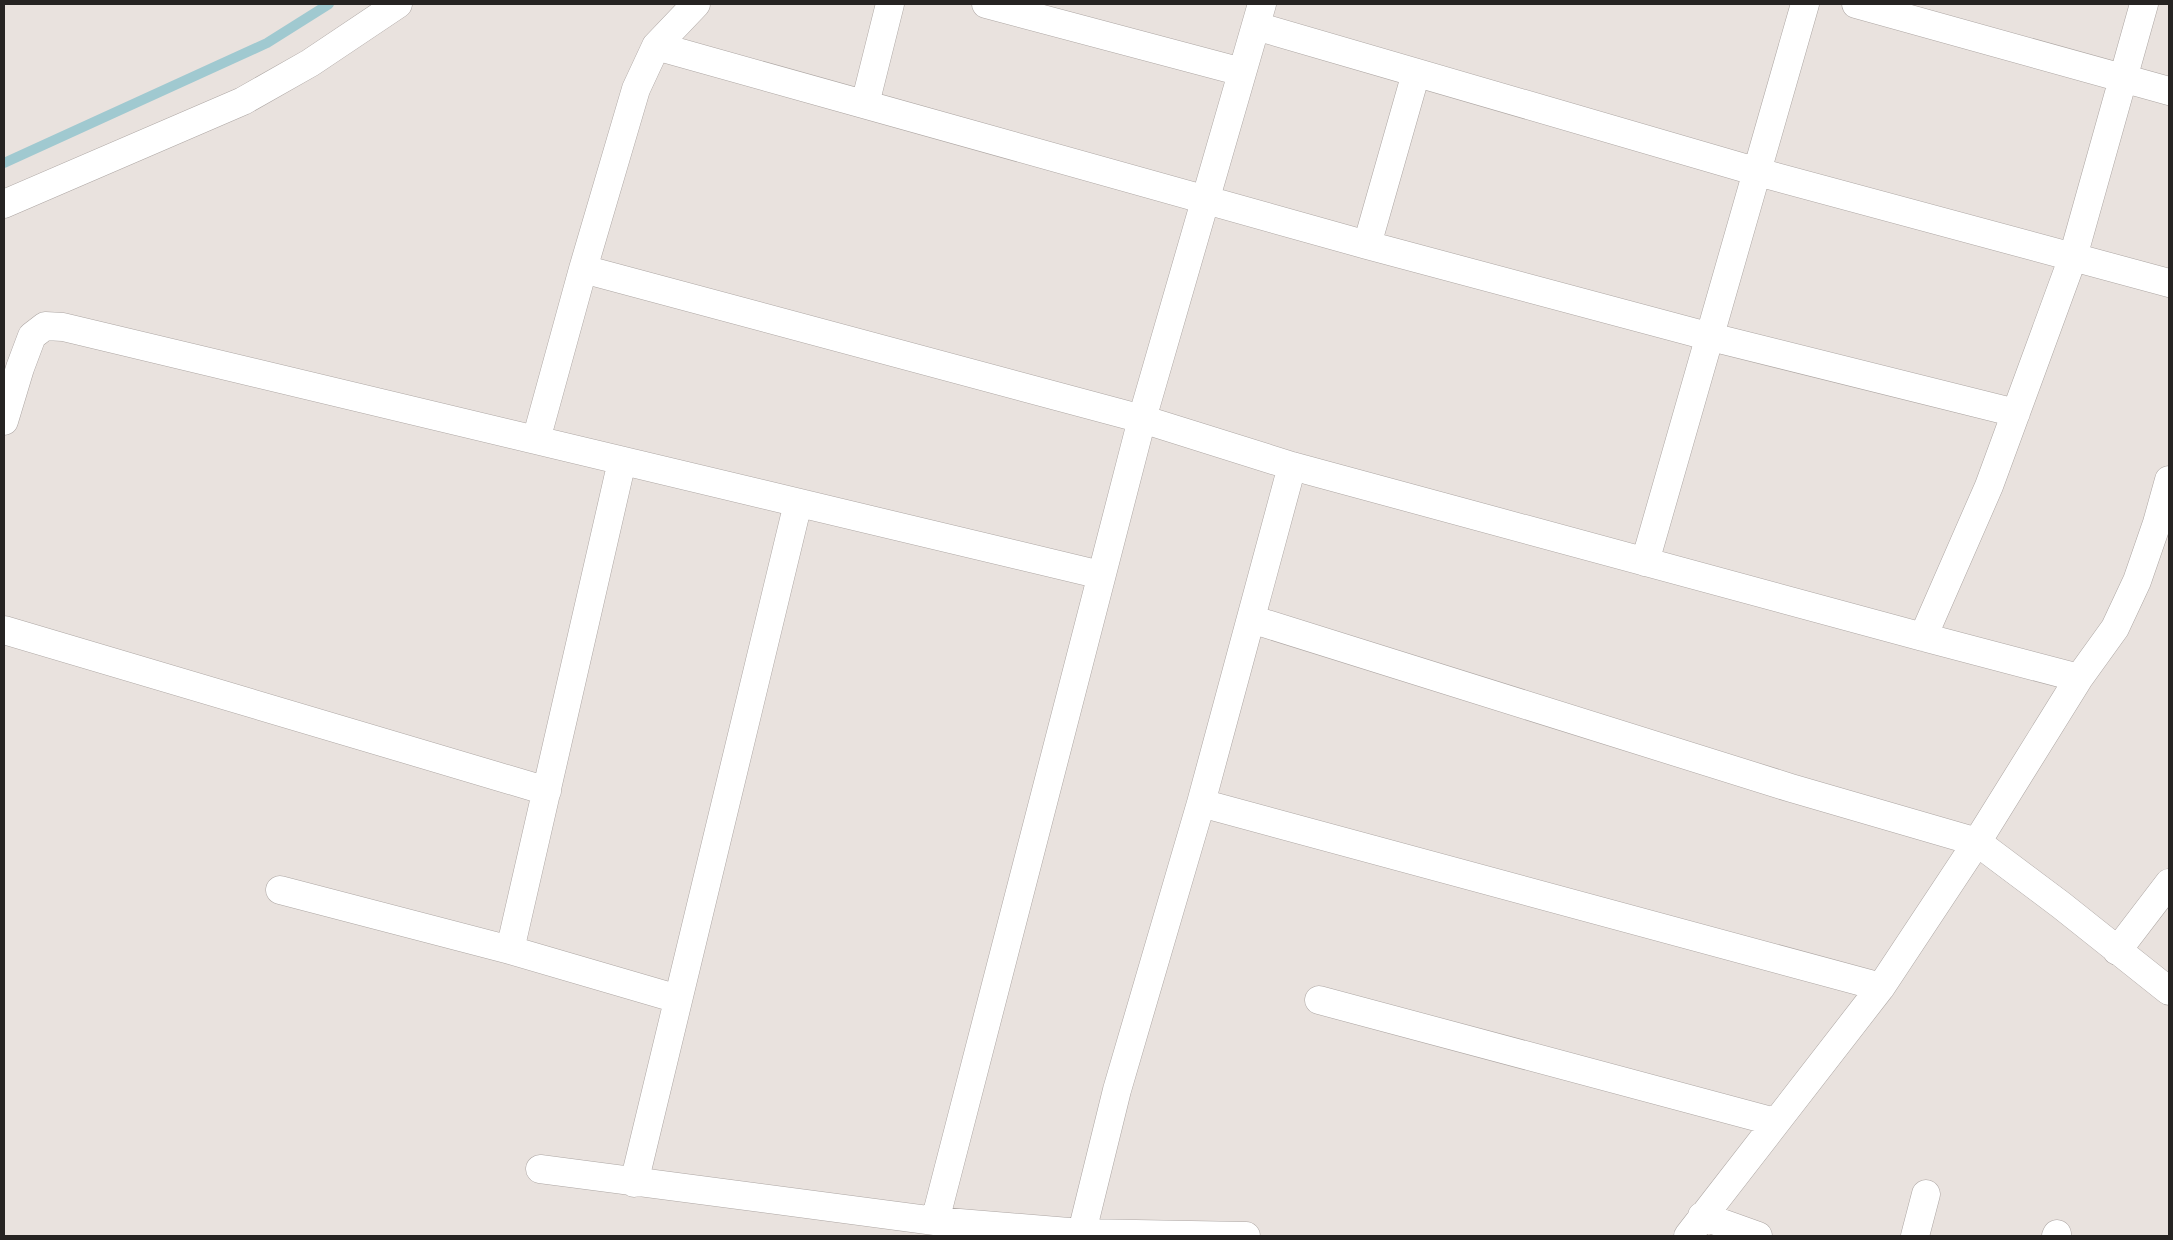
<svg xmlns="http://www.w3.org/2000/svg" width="2173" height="1240" font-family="'IBM Plex Sans',sans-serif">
<rect width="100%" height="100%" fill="#e9e2de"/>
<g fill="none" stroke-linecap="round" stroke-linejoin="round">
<!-- stream -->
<path stroke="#a0c9d0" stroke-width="10" d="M 4,163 L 267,43 L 329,4"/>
<defs>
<path id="minor" d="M 986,4 L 1242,72
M 1856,4 L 2169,91
M 1256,26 L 1758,172 L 2169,283
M 656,46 L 1367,245 L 1711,337 L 2016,413
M 865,104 L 890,4
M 4,204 L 243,101 L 310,63 L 398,4
M 1367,245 L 1416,73
M 583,269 L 1142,419 L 1292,466 L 1923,637 L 2079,678
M 4,421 L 20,368 L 32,336 L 45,326 L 63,327 L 1101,575
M 536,440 L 583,269 L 636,89 L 656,46 L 696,4
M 1645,562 L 1805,4
M 1251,619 L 1791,788 L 1977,842 L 2061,905 L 2169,991
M 4,630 L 547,791
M 1923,637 L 1989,486 L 2073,257 L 2144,4
M 1201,803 L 1881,987
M 280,890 L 510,950 L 678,999
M 510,950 L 622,461
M 2117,951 L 2169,883
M 1319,1000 L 1775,1122
M 540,1169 L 935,1221 L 1081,1233 L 1246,1236
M 634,1183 L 798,503
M 1702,1216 L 1758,1236
M 935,1221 L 1142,419 L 1262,4
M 1081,1236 L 1117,1090 L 1201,803 L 1292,466
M 1688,1236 L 1881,987 L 1977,842 L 2079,678 L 2115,628 L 2137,581 L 2157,523 L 2169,480
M 1915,1236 L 1926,1194
M 2056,1236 L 2057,1234"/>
</defs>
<!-- minor casing -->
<use href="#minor" stroke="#ada6a3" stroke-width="29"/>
<!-- minor -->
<use href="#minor" stroke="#fff" stroke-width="28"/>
</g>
<!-- border -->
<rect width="2173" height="1240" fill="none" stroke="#262322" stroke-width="10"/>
</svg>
